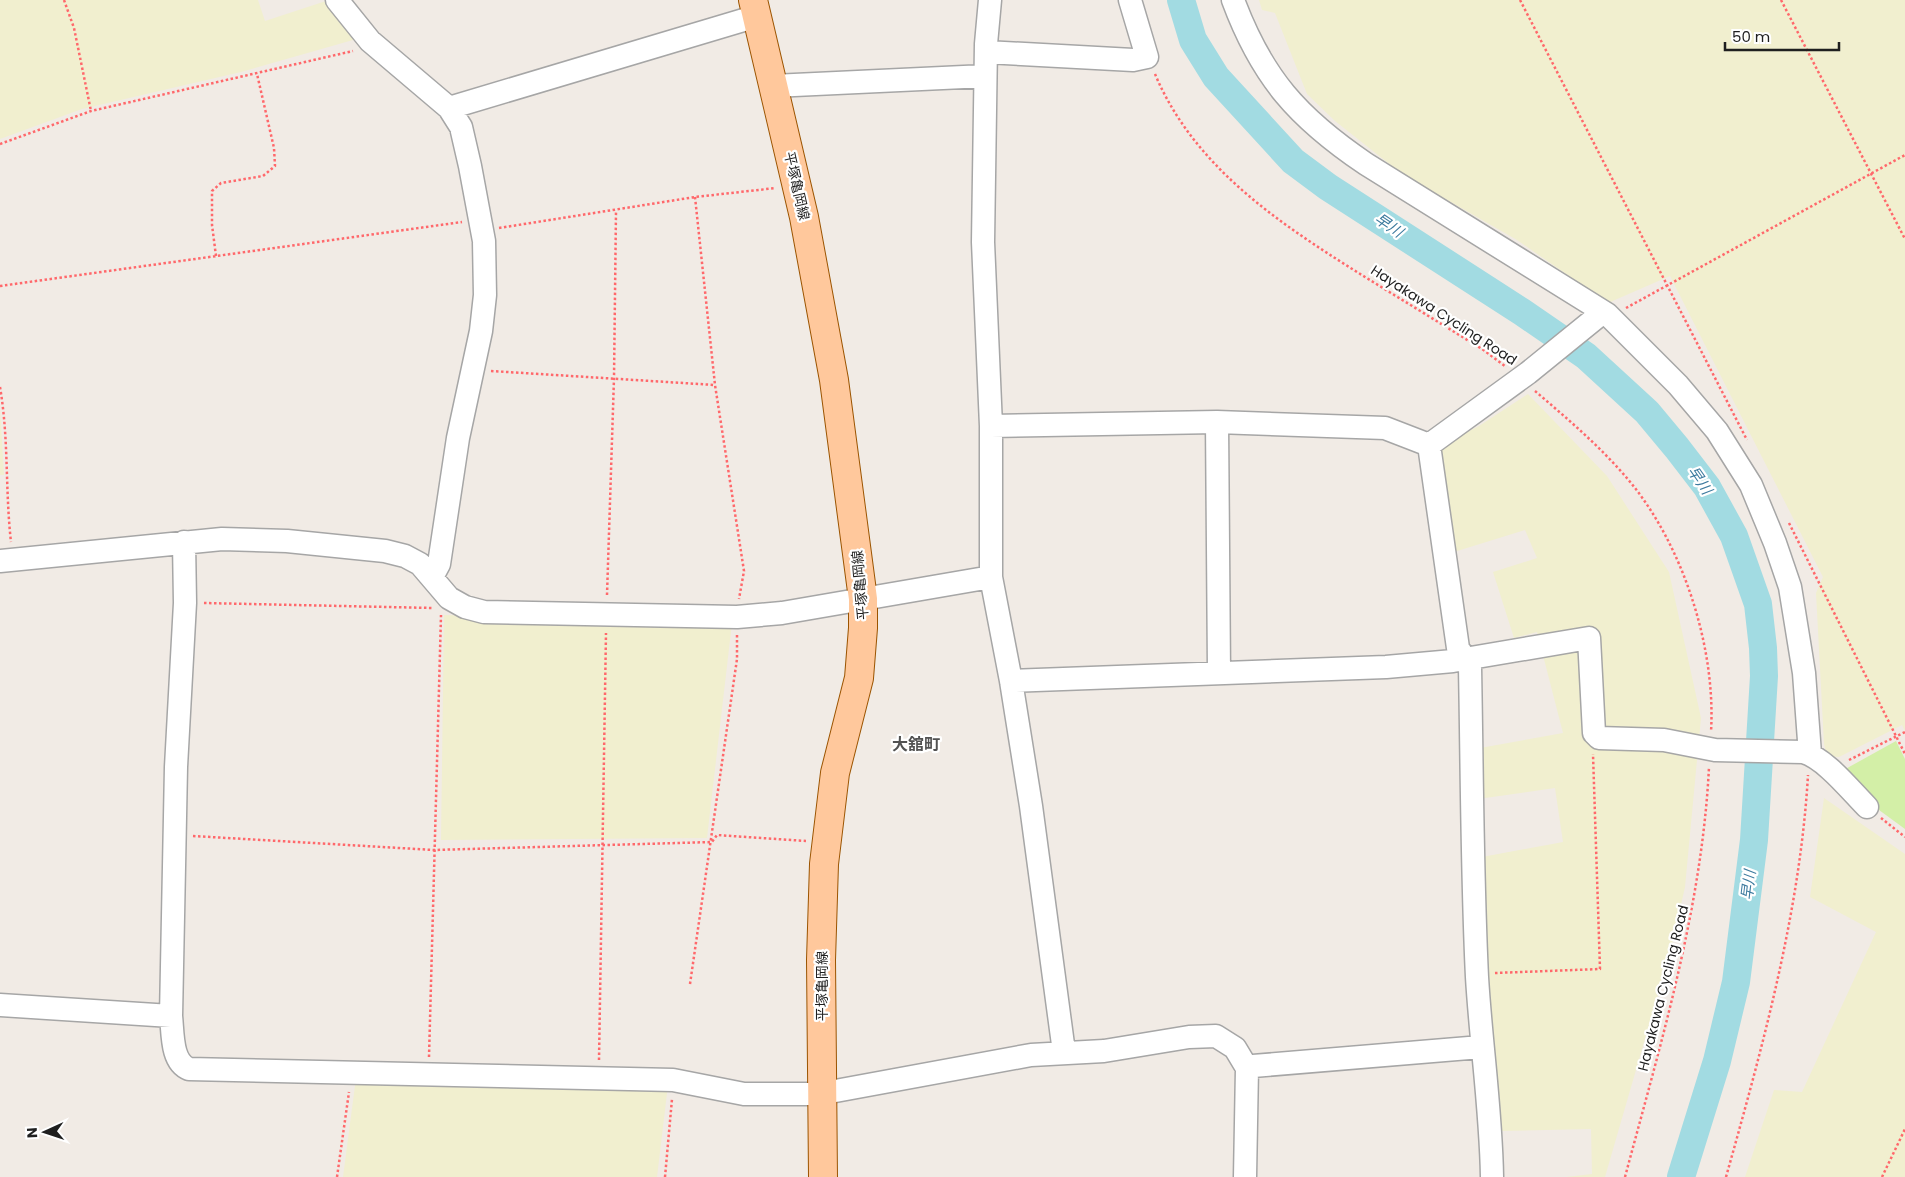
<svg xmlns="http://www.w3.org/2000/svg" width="1905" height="1177" font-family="Poppins,'Noto Sans JP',sans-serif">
<rect width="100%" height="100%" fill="#f1ebe5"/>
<!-- farmland -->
<path fill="#f1efcf" d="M 0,0 L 258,0 L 265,21 L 329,0 L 360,38 L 241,72 L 82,109 L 0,139 Z
M 1259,0 L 1905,0 L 1905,731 L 1902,725 L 1839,757 L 1827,756 L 1824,744 L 1816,593 L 1823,577 L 1670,276 L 1608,303 L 1517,240 L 1402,174 L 1335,121 L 1307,94 L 1275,13 L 1262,10 Z
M 1528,394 L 1607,476 L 1669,572 L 1701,718 L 1685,887 L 1671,949 L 1605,1177 L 1566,1177 L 1592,1174 L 1591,1129 L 1502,1131 L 1489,1047 L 1482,857 L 1563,842 L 1555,788 L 1478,799 L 1480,748 L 1563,733 L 1537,632 L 1514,638 L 1493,572 L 1537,558 L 1525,530 L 1454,552 L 1433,449 L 1479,426 Z
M 0,408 L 4,475 L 0,475 Z
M 444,615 L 732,623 L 707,838 L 441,840 Z
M 1824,798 L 1905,854 L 1905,1177 L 1745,1177 L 1774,1090 L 1802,1092 L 1876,932 L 1810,897 Z
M 356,1078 L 668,1085 L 657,1177 L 343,1177 Z"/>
<!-- grass -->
<path fill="#d3efa7" d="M 1896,741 L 1905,759 L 1905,829 L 1864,799 L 1840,772 Z"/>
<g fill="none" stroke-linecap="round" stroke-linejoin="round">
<!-- river -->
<path stroke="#a2dbe2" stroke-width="28" d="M 1181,0 L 1193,40 L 1216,77 L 1293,161 L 1328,187 L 1522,312 L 1586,356 L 1647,412 L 1677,448 L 1707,487 L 1734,536 L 1758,604 L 1763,648 L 1764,676 L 1754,840 L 1736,982 L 1717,1061 L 1681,1177"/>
<defs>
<path id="minor" d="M 337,0 L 370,41 L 449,108 L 461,127 L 470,166 L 484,241 L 485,295 L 481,331 L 458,438 L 439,564 L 432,577
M 990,0 L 986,44 L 983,242 L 991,426 L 991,577 L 1011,681 L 1031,806 L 1064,1052
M 1233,0 C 1262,78 1298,118 1366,164 L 1607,314 L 1678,385 L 1717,431 L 1751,485 L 1775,543 L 1790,587 L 1804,673 L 1810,754
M 986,52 L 1133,60 L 1147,57 L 1130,0
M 773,86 L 985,76
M 449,108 L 757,16
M 1217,422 L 1219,672
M 991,426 L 1217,422 L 1385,428 L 1429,445 L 1458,648 L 1470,667 C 1472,770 1472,874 1477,977 C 1481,1044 1491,1110 1492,1177
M 1429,445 L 1528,373 L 1597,317
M 184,542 L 185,603 L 176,767 L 171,1016 C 173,1033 171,1062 189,1069 L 673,1080 L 744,1094 L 819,1094 L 1031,1055 L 1104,1051 L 1189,1037 L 1216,1036 L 1235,1048 L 1247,1068 L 1245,1177
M 0,561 L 222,539 L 287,541 L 385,551 L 405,556 L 420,564 L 449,598 L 465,607 L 484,612 L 737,617 L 782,613 L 991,577
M 1011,681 L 1386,667 L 1453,661 L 1589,638 L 1594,733 L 1599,738 L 1664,740 L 1715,750 L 1803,752 C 1825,758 1851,791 1867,807
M 0,1005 L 171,1016
M 1247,1068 L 1253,1066 L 1481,1047"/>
<path id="major" d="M 753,0 L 804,217 L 834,380 L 863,599 L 863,628 L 859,678 L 835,773 L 824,864 L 821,960 L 823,1177"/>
</defs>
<!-- minor casing -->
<use href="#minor" stroke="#a6a6a6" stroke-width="25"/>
<!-- major casing -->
<use href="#major" stroke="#9b5400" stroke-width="30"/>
<!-- path -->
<path stroke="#ff686b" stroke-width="2.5" stroke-dasharray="2.5 2.5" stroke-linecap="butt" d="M 64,0 L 74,28 L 91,111
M 1520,0 L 1747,440
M 1781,0 L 1905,239
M 1155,74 C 1195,169 1282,225 1365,277 C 1404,301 1443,325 1482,349 L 1506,367
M 0,144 L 91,111 L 353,51
M 695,197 L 715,385 L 744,571 L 739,599
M 499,228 L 695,197 L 776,188
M 216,256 L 212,225 L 212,191 L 221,183 L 263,176 L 275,166 L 274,148 L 257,74
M 0,286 L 462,222
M 1626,308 L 1905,155
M 491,371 L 715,385
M 0,387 C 9,440 5,489 11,542
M 1535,391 C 1569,420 1603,449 1631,483 C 1684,548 1716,649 1711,732
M 1789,523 L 1905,754
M 607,595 L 614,378 L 616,211
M 204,603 L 433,608
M 1849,760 L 1905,732
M 1881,818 L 1905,837
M 193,836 L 434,850 L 712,842 L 717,835 L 806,841
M 1495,973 L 1600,969 L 1593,754
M 690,984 L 737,659 L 737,635
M 429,1057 L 441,615
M 599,1060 L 606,633
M 337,1177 L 349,1092
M 665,1177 L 672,1099
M 1625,1177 C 1661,1042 1702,908 1709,767
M 1726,1177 C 1763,1045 1800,912 1808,775
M 1882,1177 L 1905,1129"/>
<!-- minor -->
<use href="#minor" stroke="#fff" stroke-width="22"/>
<!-- major -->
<use href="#major" stroke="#ffc89c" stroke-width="28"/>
</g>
<g text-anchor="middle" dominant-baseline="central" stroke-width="4.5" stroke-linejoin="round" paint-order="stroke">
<!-- street labels -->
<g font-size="14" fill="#1f1f1f" stroke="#fff">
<text transform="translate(797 186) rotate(77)">平塚亀岡線</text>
<text transform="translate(1444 315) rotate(33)">Hayakawa Cycling Road</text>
<text transform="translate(860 585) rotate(-95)">平塚亀岡線</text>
<text transform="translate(822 986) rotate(-90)">平塚亀岡線</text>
<text transform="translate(1663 988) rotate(-76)">Hayakawa Cycling Road</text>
</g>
<!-- water labels -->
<g font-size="15" font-style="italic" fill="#3c7a9e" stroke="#fff">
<text transform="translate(1389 225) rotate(34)">早川</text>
<text transform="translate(1700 480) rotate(55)">早川</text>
<text transform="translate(1748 885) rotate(-83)">早川</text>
</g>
<!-- quarter labels -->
<g font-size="16" font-weight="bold" fill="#525252" stroke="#fff">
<text x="916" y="744">大舘町</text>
</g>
</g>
<!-- north arrow -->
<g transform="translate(45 1132) rotate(267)" stroke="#ffffff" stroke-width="4" paint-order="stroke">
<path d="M0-4L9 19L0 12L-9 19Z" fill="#1f1f1f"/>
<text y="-8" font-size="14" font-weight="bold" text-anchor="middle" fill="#1f1f1f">N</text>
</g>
<!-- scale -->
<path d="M1725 42v8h114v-8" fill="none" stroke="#1f1f1f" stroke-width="2.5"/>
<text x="1732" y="42" font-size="15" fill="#1f1f1f" stroke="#ffffff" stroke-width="4" paint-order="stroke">50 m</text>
</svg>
